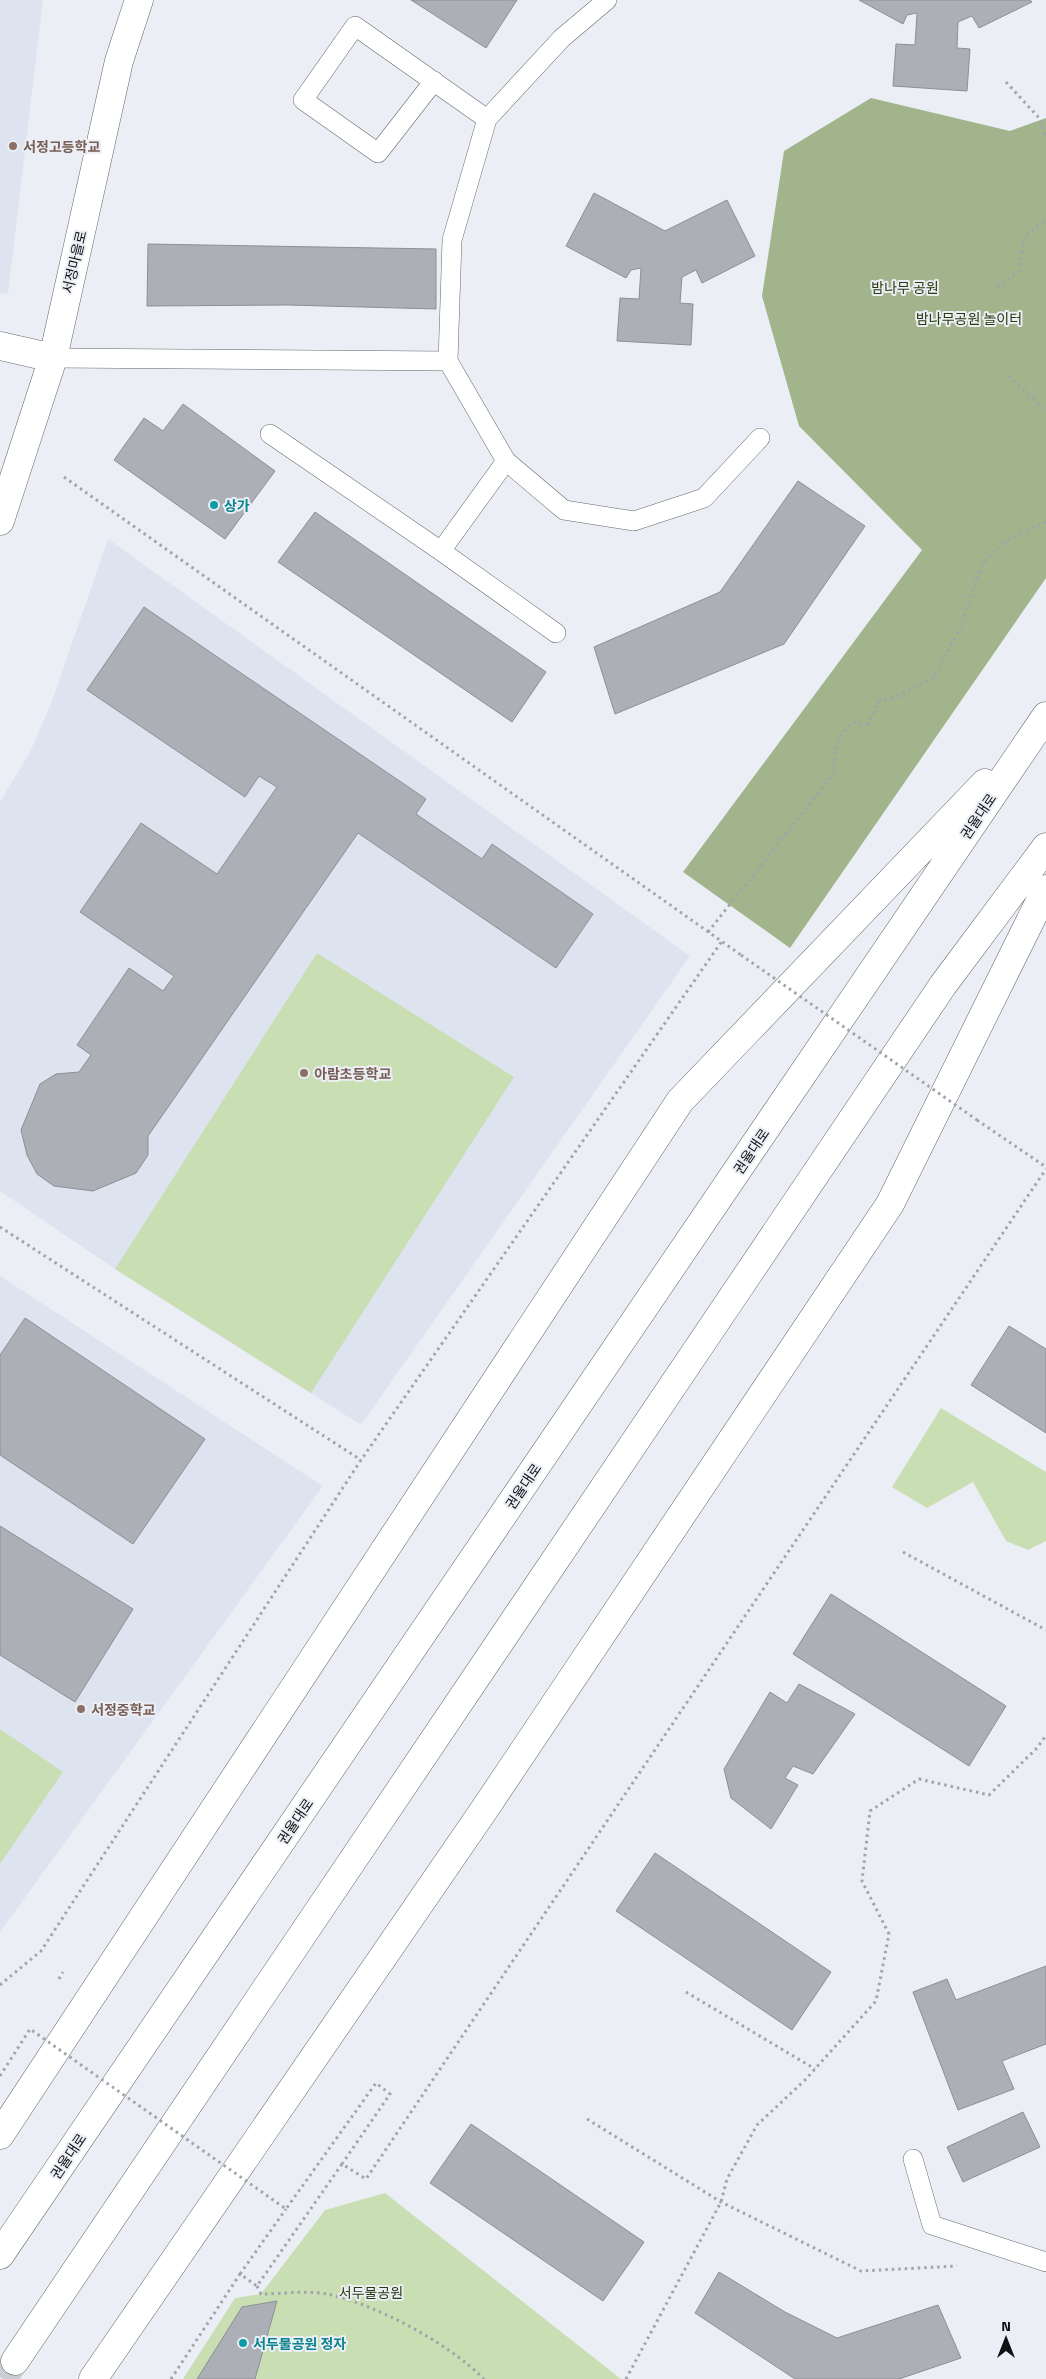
<svg xmlns="http://www.w3.org/2000/svg" width="1046" height="2379" font-family="'Titillium Web','Noto Sans KR',sans-serif">
<rect width="100%" height="100%" fill="#ebeff5"/>
<!-- built -->
<path fill="#dde4f0" d="M 0,0 L 43,0 L 8,294 L 0,293 Z
M 108,539 L 690,956 L 361,1425 L 115,1269 L 0,1191 L 0,802 L 30,752 L 52,701 Z
M 0,1276 L 323,1486 L 0,1932 Z"/>
<!-- green -->
<path fill="#cadeb4" d="M 317,953 L 514,1077 L 311,1393 L 115,1269 Z
M 941,1408 L 1046,1472 L 1046,1541 L 1028,1550 L 1006,1541 L 973,1482 L 927,1508 L 892,1487 Z
M 0,1729 L 63,1772 L 0,1864 Z
M 385,2193 L 621,2379 L 183,2379 L 235,2298 L 261,2294 L 325,2210 Z"/>
<!-- forest -->
<path fill="#a1b48b" d="M 871,98 L 1010,131 L 1046,118 L 1046,578 L 790,948 L 683,872 L 922,550 L 799,426 L 762,296 L 784,151 Z"/>
<!-- building -->
<path fill="#acafb5" stroke="#8c8f95" d="M 411,0 L 517,0 L 486,48 Z
M 859,0 L 1030,0 L 1032,2 L 979,28 L 972,16 L 958,22 L 957,48 L 970,49 L 967,91 L 893,86 L 896,44 L 915,45 L 917,13 L 907,15 L 903,24 Z
M 594,193 L 665,231 L 727,200 L 755,256 L 702,283 L 696,270 L 682,277 L 680,303 L 693,304 L 691,345 L 617,341 L 620,298 L 639,299 L 641,268 L 631,270 L 626,278 L 566,246 Z
M 148,244 L 436,249 L 436,309 L 288,305 L 147,306 Z
M 183,404 L 275,471 L 225,539 L 114,460 L 144,418 L 163,431 Z
M 798,481 L 865,526 L 784,644 L 615,714 L 594,647 L 720,592 Z
M 315,512 L 546,672 L 512,722 L 278,562 Z
M 144,607 L 426,799 L 416,814 L 482,859 L 492,844 L 593,914 L 556,968 L 358,833 L 148,1136 L 148,1155 L 136,1173 L 93,1191 L 54,1186 L 37,1174 L 27,1155 L 21,1130 L 40,1084 L 56,1074 L 79,1072 L 91,1055 L 77,1045 L 129,968 L 163,991 L 174,976 L 80,912 L 141,823 L 217,874 L 277,787 L 259,776 L 245,797 L 87,690 Z
M 25,1318 L 205,1439 L 133,1544 L 0,1455 L 0,1355 Z
M 1009,1326 L 1046,1349 L 1046,1433 L 971,1385 Z
M 0,1526 L 133,1609 L 75,1702 L 0,1655 Z
M 831,1594 L 1006,1706 L 969,1766 L 793,1654 Z
M 799,1684 L 855,1714 L 813,1774 L 793,1766 L 785,1778 L 798,1785 L 771,1829 L 731,1798 L 724,1769 L 770,1692 L 787,1703 Z
M 655,1853 L 831,1972 L 792,2030 L 616,1911 Z
M 1046,1966 L 1046,2044 L 1002,2061 L 1014,2089 L 958,2110 L 913,1992 L 947,1979 L 956,2000 Z
M 1023,2112 L 1040,2147 L 963,2182 L 947,2147 Z
M 471,2124 L 644,2242 L 603,2301 L 430,2183 Z
M 719,2272 L 785,2312 L 837,2338 L 938,2305 L 961,2358 L 899,2379 L 795,2379 L 695,2313 Z
M 277,2301 L 255,2379 L 197,2379 L 242,2307 Z"/>
<g fill="none" stroke-linecap="round" stroke-linejoin="round">
<!-- highway-tunnel -->
<path stroke="#caced3" stroke-width="28" stroke-dasharray="28 14" stroke-linecap="butt" d="M 3,2379 L 15,2361"/>
<defs>
<path id="lane" d="M 434,81 L 378,153 L 303,100 L 355,26 L 487,119
M 53,358 L 448,361 L 452,240 L 487,119 L 562,38 L 607,0
M 448,361 L 506,461 L 564,510 L 634,521 L 704,498 L 760,438
M 270,434 L 441,551 L 506,461
M 441,551 L 556,633
M 913,2159 L 932,2225 L 1046,2262"/>
<path id="secondary" d="M 0,346 L 53,358
M 0,521 L 53,358 L 119,61 L 139,0"/>
<path id="highway" d="M 0,2135 L 680,1101 L 985,783
M 0,2255 L 1046,716
M 15,2361 L 943,985 L 1046,847
M 93,2379 L 484,1810 L 890,1204 L 1046,889"/>
</defs>
<!-- lane casing -->
<use href="#lane" stroke="#64676c" stroke-width="20"/>
<!-- secondary casing -->
<use href="#secondary" stroke="#64676c" stroke-width="29"/>
<!-- highway casing -->
<use href="#highway" stroke="#64676c" stroke-width="29"/>
<!-- path -->
<path stroke="#a1a4a9" stroke-width="3" stroke-dasharray="2.5 4" stroke-linecap="butt" d="M 1006,82 L 1041,120 L 1046,139
M 997,288 L 1019,271 L 1025,236 L 1046,220
M 1009,376 L 1046,411
M 64,477 L 741,955
M 708,932 L 834,773 C 833,751 837,738 852,722 L 868,724 L 878,702 L 899,696 L 933,678 L 959,631 L 982,563 L 1011,538 L 1046,522
M 977,1120 L 1046,1167
M 0,1227 L 361,1460
M 903,1552 L 1046,1630
M 59,1979 L 63,1972
M 0,1985 L 41,1951 L 361,1460 L 722,941
M 686,1992 L 815,2069
M 587,2119 L 721,2202 L 861,2271 L 957,2266
M 240,2274 L 286,2209
M 257,2286 L 261,2294 C 282,2294 307,2290 327,2294 C 376,2304 448,2343 484,2379
M 171,2379 L 240,2274 L 257,2286 L 342,2164 L 366,2179 L 1046,1169
M 626,2379 L 721,2202 L 727,2179 L 757,2125 L 805,2080 L 876,2001 L 889,1934 L 862,1881 L 870,1811 L 919,1779 L 989,1795 L 1038,1747 L 1046,1735"/>
<!-- lane -->
<use href="#lane" stroke="#fff" stroke-width="19"/>
<!-- secondary -->
<use href="#secondary" stroke="#fff" stroke-width="28"/>
<!-- highway -->
<use href="#highway" stroke="#fff" stroke-width="28"/>
<!-- path-bridge -->
<path stroke="#a1a4a9" stroke-width="3" stroke-dasharray="2.5 4" stroke-linecap="butt" d="M 741,955 L 977,1120
M 0,2076 L 30,2029 L 286,2209 L 376,2083 L 390,2094 L 342,2164"/>
</g>
<!-- markers -->
<g fill="#8d6e63" stroke="#ebeff5" stroke-width="2">
<circle cx="13" cy="146" r="5"/>
<circle cx="304" cy="1073" r="5"/>
<circle cx="81" cy="1709" r="5"/>
</g>
<g fill="#0f9aa8" stroke="#ebeff5" stroke-width="2">
<circle cx="214" cy="505" r="5"/>
<circle cx="243" cy="2343" r="5"/>
</g>
<g text-anchor="middle" dominant-baseline="central" stroke-width="4" stroke-linejoin="round" paint-order="stroke">
<!-- education labels -->
<g font-size="14" font-weight="bold" fill="#785e54" stroke="#ebeff5" text-anchor="start">
<text x="23" y="146">서정고등학교</text>
<text x="314" y="1073">아람초등학교</text>
<text x="91" y="1709">서정중학교</text>
</g>
<!-- street labels -->
<g font-size="14" fill="#0f1012" stroke="#ebeff5">
<text transform="translate(74 262) rotate(-77)">서정마을로</text>
<text transform="translate(978 816) rotate(-56)">권율대로</text>
<text transform="translate(751 1151) rotate(-56)">권율대로</text>
<text transform="translate(523 1486) rotate(-56)">권율대로</text>
<text transform="translate(295 1821) rotate(-56)">권율대로</text>
<text transform="translate(68 2156) rotate(-56)">권율대로</text>
</g>
<!-- park labels -->
<g font-size="14" fill="#283b0c" stroke="#ebeff5">
<text x="905" y="287">밤나무 공원</text>
<text x="969" y="318">밤나무공원 놀이터</text>
<text x="371" y="2292">서두물공원</text>
</g>
<!-- culture labels -->
<g font-size="14" font-weight="bold" fill="#0d838f" stroke="#ebeff5" text-anchor="start">
<text x="224" y="505">상가</text>
<text x="253" y="2343">서두물공원 정자</text>
</g>
</g>
<!-- north arrow -->
<g transform="translate(1006 2339)" stroke="#ebeff5" stroke-width="4" paint-order="stroke">
<path d="M0-4L9 19L0 12L-9 19Z" fill="#0f1012"/>
<text y="-8" font-size="14" font-weight="bold" text-anchor="middle" fill="#0f1012">N</text>
</g>
</svg>
